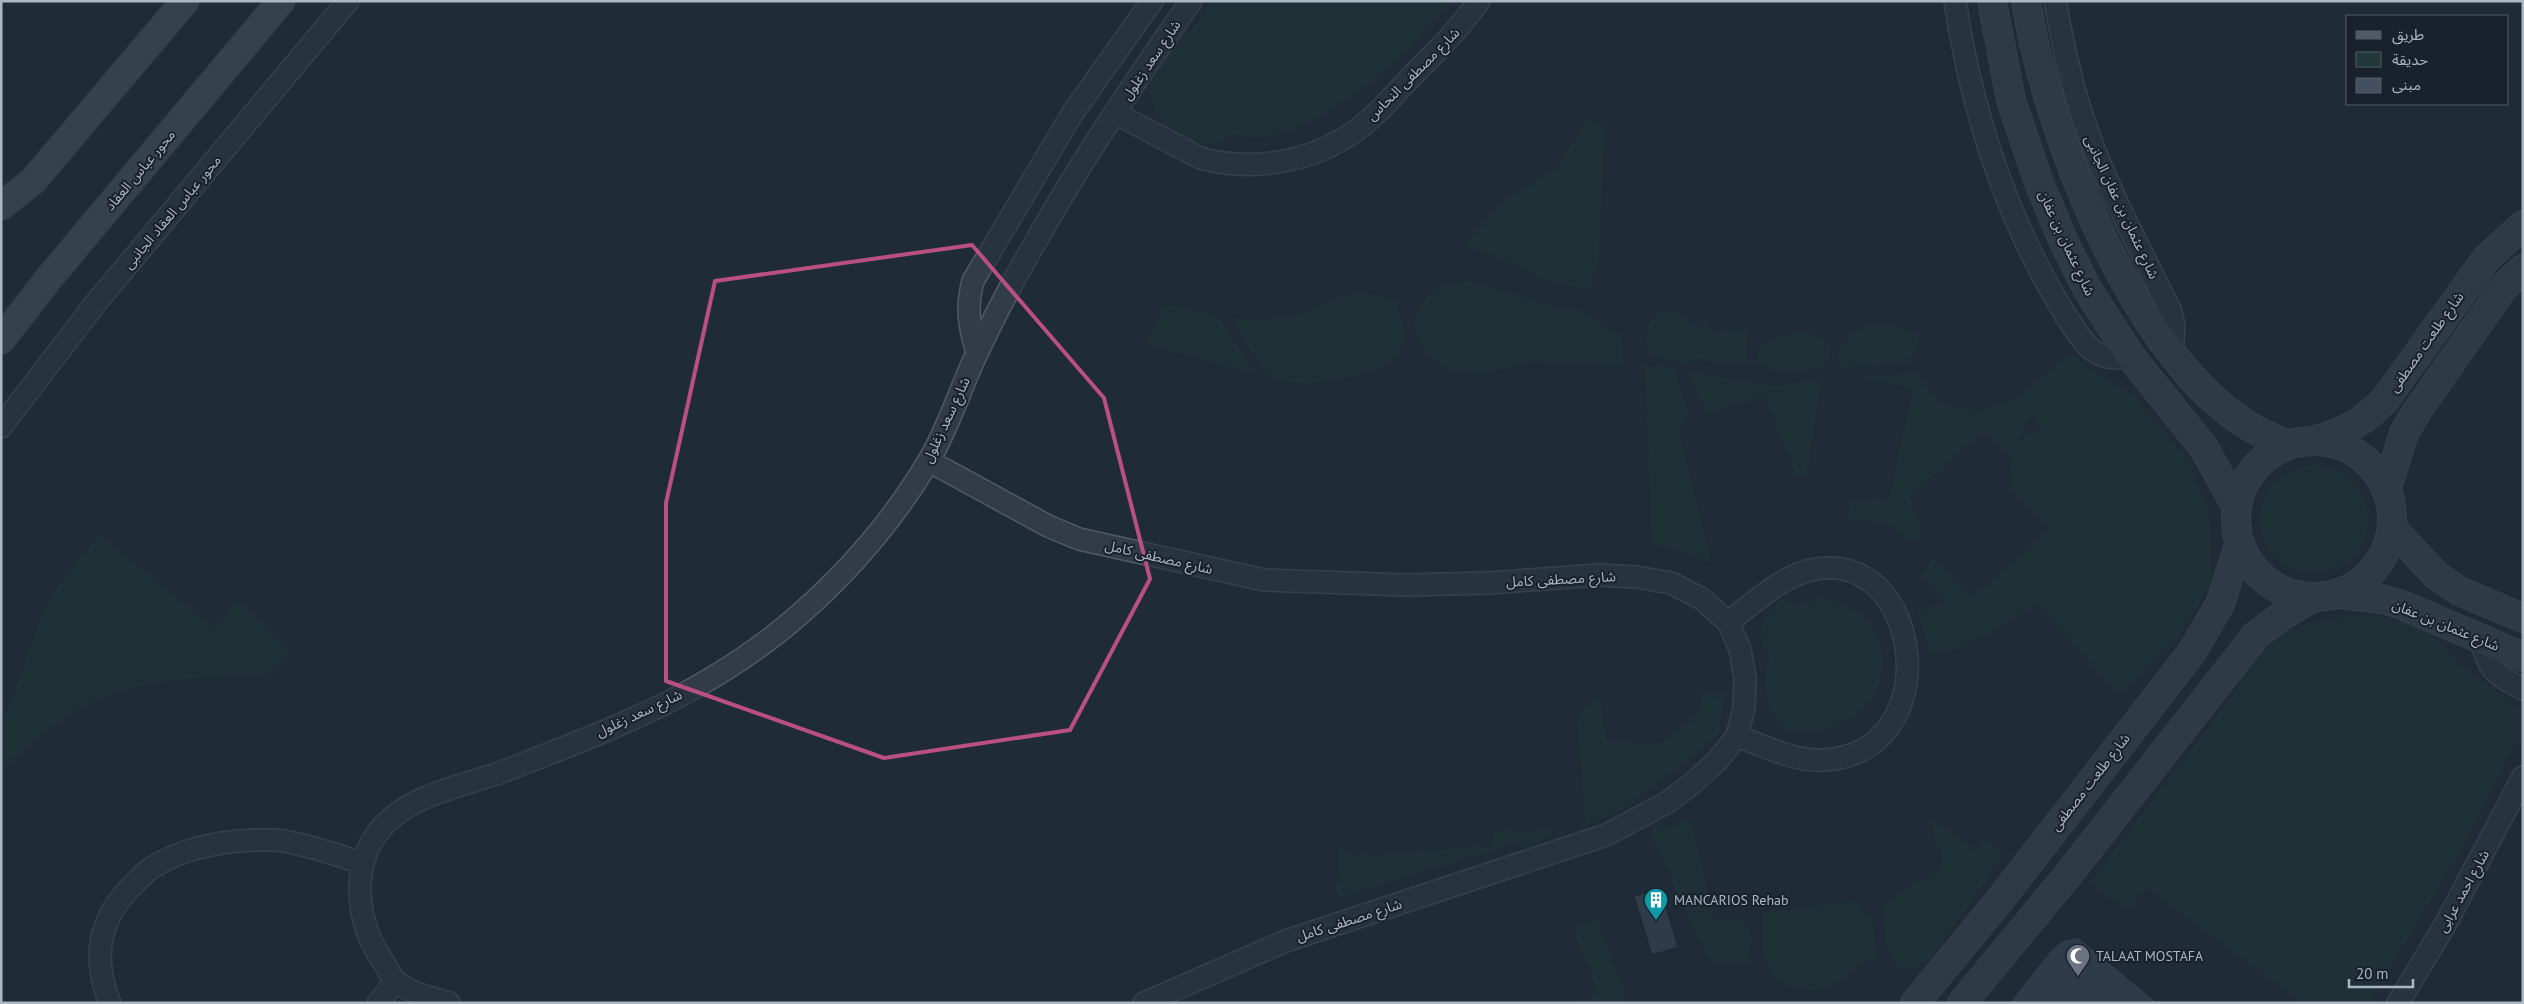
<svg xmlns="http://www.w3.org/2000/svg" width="2524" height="1004" font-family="'PT Sans','Noto Sans Arabic',sans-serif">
<rect width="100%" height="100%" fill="#1f2b37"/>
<!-- green -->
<path fill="#213738" d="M 1213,1 L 1449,1 C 1404,59 1360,98 1292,129 C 1282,134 1266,137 1255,137 C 1247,137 1236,134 1229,136 C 1224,138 1220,142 1215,143 C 1181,151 1145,117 1151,82 C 1152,74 1176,44 1182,35 L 1191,32 Z
M 1589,120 L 1605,125 L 1599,258 L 1589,288 L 1561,286 L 1465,244 L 1509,198 L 1556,169 Z
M 1469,280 L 1541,303 L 1581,311 L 1622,337 L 1623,364 L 1619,366 L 1533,362 L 1482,374 L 1448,370 L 1427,352 L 1414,329 L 1415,318 L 1431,291 Z
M 1359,292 L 1379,295 L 1395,302 C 1400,315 1406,328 1404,342 C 1399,377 1307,389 1280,381 C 1262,376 1243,335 1232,318 C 1255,320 1277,319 1299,313 C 1320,307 1337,296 1359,292 Z
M 1172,305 L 1217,315 L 1256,374 L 1147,345 L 1163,307 Z
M 1677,311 L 1690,326 L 1704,320 L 1713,332 L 1747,330 L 1747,363 L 1720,364 L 1695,358 L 1686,364 L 1659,358 L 1646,347 L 1648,326 L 1656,312 Z
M 1870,324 L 1899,325 L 1918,336 L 1919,346 L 1905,363 L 1842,367 L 1837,354 L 1850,333 Z
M 1810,332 L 1832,347 L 1825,367 C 1797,373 1782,376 1756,362 L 1762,342 L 1781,335 Z
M 2070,353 L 2094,372 L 2133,395 L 2188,460 L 2210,514 L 2212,581 L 2179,636 L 2120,694 L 2038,604 L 1958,650 L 1930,653 L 1918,611 L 1947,603 L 1920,573 L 1933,559 L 1973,598 L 2052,528 L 2012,488 C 2010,456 2010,443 2041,427 L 2032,415 L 2011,457 L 1984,429 L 1909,497 L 1922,529 L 1916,543 L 1893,527 L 1850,518 L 1849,500 L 1889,499 L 1913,389 L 1858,376 L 1914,373 L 1941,403 L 1978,411 L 2021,397 Z
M 1645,365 L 1674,369 L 1689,415 L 1678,429 L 1712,565 L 1685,551 L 1652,543 Z
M 1688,371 L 1777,386 L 1822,377 L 1806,478 L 1796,475 L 1764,396 L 1707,414 Z
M2260 519a54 54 0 1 1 108 0a54 54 0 1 1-108 0Z
M 99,535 L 214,628 L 238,600 L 291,652 L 266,677 C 154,676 81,686 1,771 L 1,719 L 6,715 L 41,617 L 58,586 Z
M 1825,598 C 1909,619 1897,715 1818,732 C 1809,733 1797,732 1788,732 C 1766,709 1761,687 1769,658 C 1753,628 1762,621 1783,599 L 1800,604 Z
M 2375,615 L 2424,627 L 2468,672 L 2518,705 L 2523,710 L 2523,744 L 2515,745 L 2456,859 L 2368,1003 L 2304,1003 L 2146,887 L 2129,909 L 2109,897 L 2092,880 L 2237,690 C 2239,675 2245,668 2255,657 C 2288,620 2329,618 2375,615 Z
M 1726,687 L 1719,733 L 1681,766 L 1641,794 L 1631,805 L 1593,824 L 1586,824 L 1577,717 L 1585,707 L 1600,697 L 1606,741 L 1661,743 L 1698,715 L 1703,692 L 1714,698 Z
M 1690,817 L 1715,920 C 1721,919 1730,917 1735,918 C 1758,924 1751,948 1746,963 L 1715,963 L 1707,958 L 1651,834 L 1654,826 L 1659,825 L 1667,829 Z
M 1933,820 L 1975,850 L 1984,840 L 2004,854 L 1935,953 L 1919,966 L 1900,972 L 1886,947 L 1883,908 L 1905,888 L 1940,869 C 1945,848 1939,853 1934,837 C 1933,832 1934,825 1933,820 Z
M 1551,829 L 1552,836 L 1522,848 L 1516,843 L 1340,897 L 1334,886 L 1340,884 L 1338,844 L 1352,856 L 1492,846 L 1493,832 Z
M 1857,901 L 1864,915 L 1872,913 L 1877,957 C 1850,964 1850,975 1829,987 C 1807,998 1770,983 1765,959 C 1761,946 1764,927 1763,913 Z
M 1596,919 L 1629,1003 L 1578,1003 L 1595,996 L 1597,990 L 1573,928 Z"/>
<!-- building -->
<path fill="#42505f" stroke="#1a232e" d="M 1660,888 L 1678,947 L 1652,955 L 1634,896 Z
M 2078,937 L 2158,1003 L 2009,1003 L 2051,950 L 2063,940 Z"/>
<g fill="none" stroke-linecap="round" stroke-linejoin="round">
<defs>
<path id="street" d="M 1955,1 C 1970,101 2000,199 2049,287 C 2060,306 2074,332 2089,347 C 2100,359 2117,359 2131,357
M 2055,1 C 2063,43 2071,84 2085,124 C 2107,189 2141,250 2171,312 L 2174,326 L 2172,353
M 1115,113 L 1200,158 C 1257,174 1323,160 1368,121 C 1383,108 1397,92 1411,77 C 1435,53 1459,29 1479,1
M 977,352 C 969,327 966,307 973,281 L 1072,114 L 1152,1
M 1,427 L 95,304 L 348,1
M 929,461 L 1048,526 L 1079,539 L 1264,580 L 1405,585 L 1488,583 L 1599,575 L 1636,577 L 1671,583 L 1702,599 L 1728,622 L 1740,649 L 1745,678 L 1744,708 L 1737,736 L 1717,761 L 1693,783 L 1668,802 L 1606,835 L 1286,941 L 1144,1003
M 1728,622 C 1753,604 1780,577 1811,570 C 1924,545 1949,754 1824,760 C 1795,762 1764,746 1737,736
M 2481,639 C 2488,670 2495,675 2523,689
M 110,1003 C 91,957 99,916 136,882 C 141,877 146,871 153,867 C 189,845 232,839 274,840 C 297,841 339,856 363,863
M 378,1003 L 396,981
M 449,1003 C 433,998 409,993 396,981 C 391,977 387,969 384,963 C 359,928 349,874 376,835 C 403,796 459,787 502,772 C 543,756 588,739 628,721 C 688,695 750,658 799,615 C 848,572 894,519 928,462 C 946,432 958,396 972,364 C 991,323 1012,282 1035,243 C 1082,159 1136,80 1191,1
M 2398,1003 L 2445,925 L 2523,777"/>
<path id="secondary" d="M 1992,1 L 2011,100 L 2038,180 L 2063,240 L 2089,292 L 2131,357 L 2204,448 L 2236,506
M 2026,1 C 2046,129 2130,347 2241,421 C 2256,431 2271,438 2288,445
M 2316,440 C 2348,430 2365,422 2387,397 L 2486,259 L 2523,225
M2236 519a78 78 0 1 1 156 0a78 78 0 1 1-156 0Z
M 2387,488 L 2404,433 L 2417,411 L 2504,287 L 2523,269
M 2392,528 L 2436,575 L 2459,591 L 2523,618
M 2339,594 L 2382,599 L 2402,605 L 2523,657
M 1915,1003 L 1999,901 L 2192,652 L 2220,604 L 2239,545
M 1962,1003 L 2068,875 L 2256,635 L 2283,615 L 2312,598"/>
<path id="primary" d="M 1,206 L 33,181 L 185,1
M 1,340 L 50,277 L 281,1"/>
</defs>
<!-- street casing -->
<use href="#street" stroke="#505a65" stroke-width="24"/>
<!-- secondary casing -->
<use href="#secondary" stroke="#505a65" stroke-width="30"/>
<!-- primary casing -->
<use href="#primary" stroke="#3c4551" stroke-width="30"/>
<!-- street -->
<use href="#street" stroke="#323c47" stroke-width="21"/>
<!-- secondary -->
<use href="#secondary" stroke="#404c5a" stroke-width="28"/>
<!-- primary -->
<use href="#primary" stroke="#505b68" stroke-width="28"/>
</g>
<!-- marked area -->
<path d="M0 0H2524V1004H0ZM 972,245 L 1104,398 L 1150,579 L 1070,730 L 884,758 L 666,681 L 666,503 L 715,281 Z" fill="#1f2b37" fill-opacity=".55" fill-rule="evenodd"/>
<path fill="none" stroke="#ba5080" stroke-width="4" stroke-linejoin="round" d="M 972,245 L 1104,398 L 1150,579 L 1070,730 L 884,758 L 666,681 L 666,503 L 715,281 Z"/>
<!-- icons -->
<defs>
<symbol id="building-pin" viewBox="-11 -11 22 30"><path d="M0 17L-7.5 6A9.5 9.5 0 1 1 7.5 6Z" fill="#0f9aa8" stroke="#18212c"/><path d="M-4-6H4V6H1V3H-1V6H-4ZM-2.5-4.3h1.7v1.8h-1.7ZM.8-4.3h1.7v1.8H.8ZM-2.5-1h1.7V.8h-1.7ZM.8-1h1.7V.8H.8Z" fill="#fff"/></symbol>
<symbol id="mosque-pin" viewBox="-11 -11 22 30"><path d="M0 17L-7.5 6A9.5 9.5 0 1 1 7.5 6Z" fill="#6b7280" stroke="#18212c"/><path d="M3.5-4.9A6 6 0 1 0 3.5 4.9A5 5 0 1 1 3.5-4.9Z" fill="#fff"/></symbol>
</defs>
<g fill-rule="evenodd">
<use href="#building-pin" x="1642" y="886" width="28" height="38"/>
<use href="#mosque-pin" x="2064" y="942" width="28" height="38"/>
</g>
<g text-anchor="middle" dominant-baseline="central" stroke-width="4" stroke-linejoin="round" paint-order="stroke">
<!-- street labels -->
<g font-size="14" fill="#acb7c4" stroke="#18212c">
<text transform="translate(1151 60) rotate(-56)">شارع سعد زغلول</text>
<text transform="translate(1413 74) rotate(-45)">شارع مصطفى النحاس</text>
<text transform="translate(140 170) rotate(-50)">محور عباس العقاد</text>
<text transform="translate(2122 207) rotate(65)">شارع عثمان بن عفان الجانبى</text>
<text transform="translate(172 212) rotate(-50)">محور عباس العقاد الجانبى</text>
<text transform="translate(2067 243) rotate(65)">شارع عثمان بن عفان</text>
<text transform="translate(2426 342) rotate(-55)">شارع طلعت مصطفى</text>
<text transform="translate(946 420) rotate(-65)">شارع سعد زغلول</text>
<text transform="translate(1159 557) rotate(13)">شارع مصطفى كامل</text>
<text transform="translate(1561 579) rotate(-3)">شارع مصطفى كامل</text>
<text transform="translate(2446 625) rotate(22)">شارع عثمان بن عفان</text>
<text transform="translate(639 713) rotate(-25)">شارع سعد زغلول</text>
<text transform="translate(2090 782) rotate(-52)">شارع طلعت مصطفى</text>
<text transform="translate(2463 891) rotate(-61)">شارع احمد عرابى</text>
<text transform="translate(1349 920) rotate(-18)">شارع مصطفى كامل</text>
</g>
<!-- poi labels -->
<g font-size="14" fill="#acb7c4" stroke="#18212c" text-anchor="start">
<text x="1674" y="900">MANCARIOS Rehab</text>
<text x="2096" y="956">TALAAT MOSTAFA</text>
</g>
</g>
<!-- border -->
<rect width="2524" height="1004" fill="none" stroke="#acb7c4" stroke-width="5"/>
<!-- legend -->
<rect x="2346" y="15" width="162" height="90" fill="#18212c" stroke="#535d69"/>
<rect x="2356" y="31" width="25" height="8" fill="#505b68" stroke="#535d69"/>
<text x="2392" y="40" font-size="15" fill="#acb7c4">طريق</text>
<rect x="2356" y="52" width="25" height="15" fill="#213738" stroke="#535d69"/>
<text x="2392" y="65" font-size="15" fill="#acb7c4">حديقة</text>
<rect x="2356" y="78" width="25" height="15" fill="#42505f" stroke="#535d69"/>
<text x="2392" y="90" font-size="15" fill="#acb7c4">مبنى</text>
<!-- scale -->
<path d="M2349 979v8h64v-8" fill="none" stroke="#acb7c4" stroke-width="2.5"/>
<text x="2356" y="979" font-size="15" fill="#acb7c4" stroke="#18212c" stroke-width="4" paint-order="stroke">20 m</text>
</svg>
